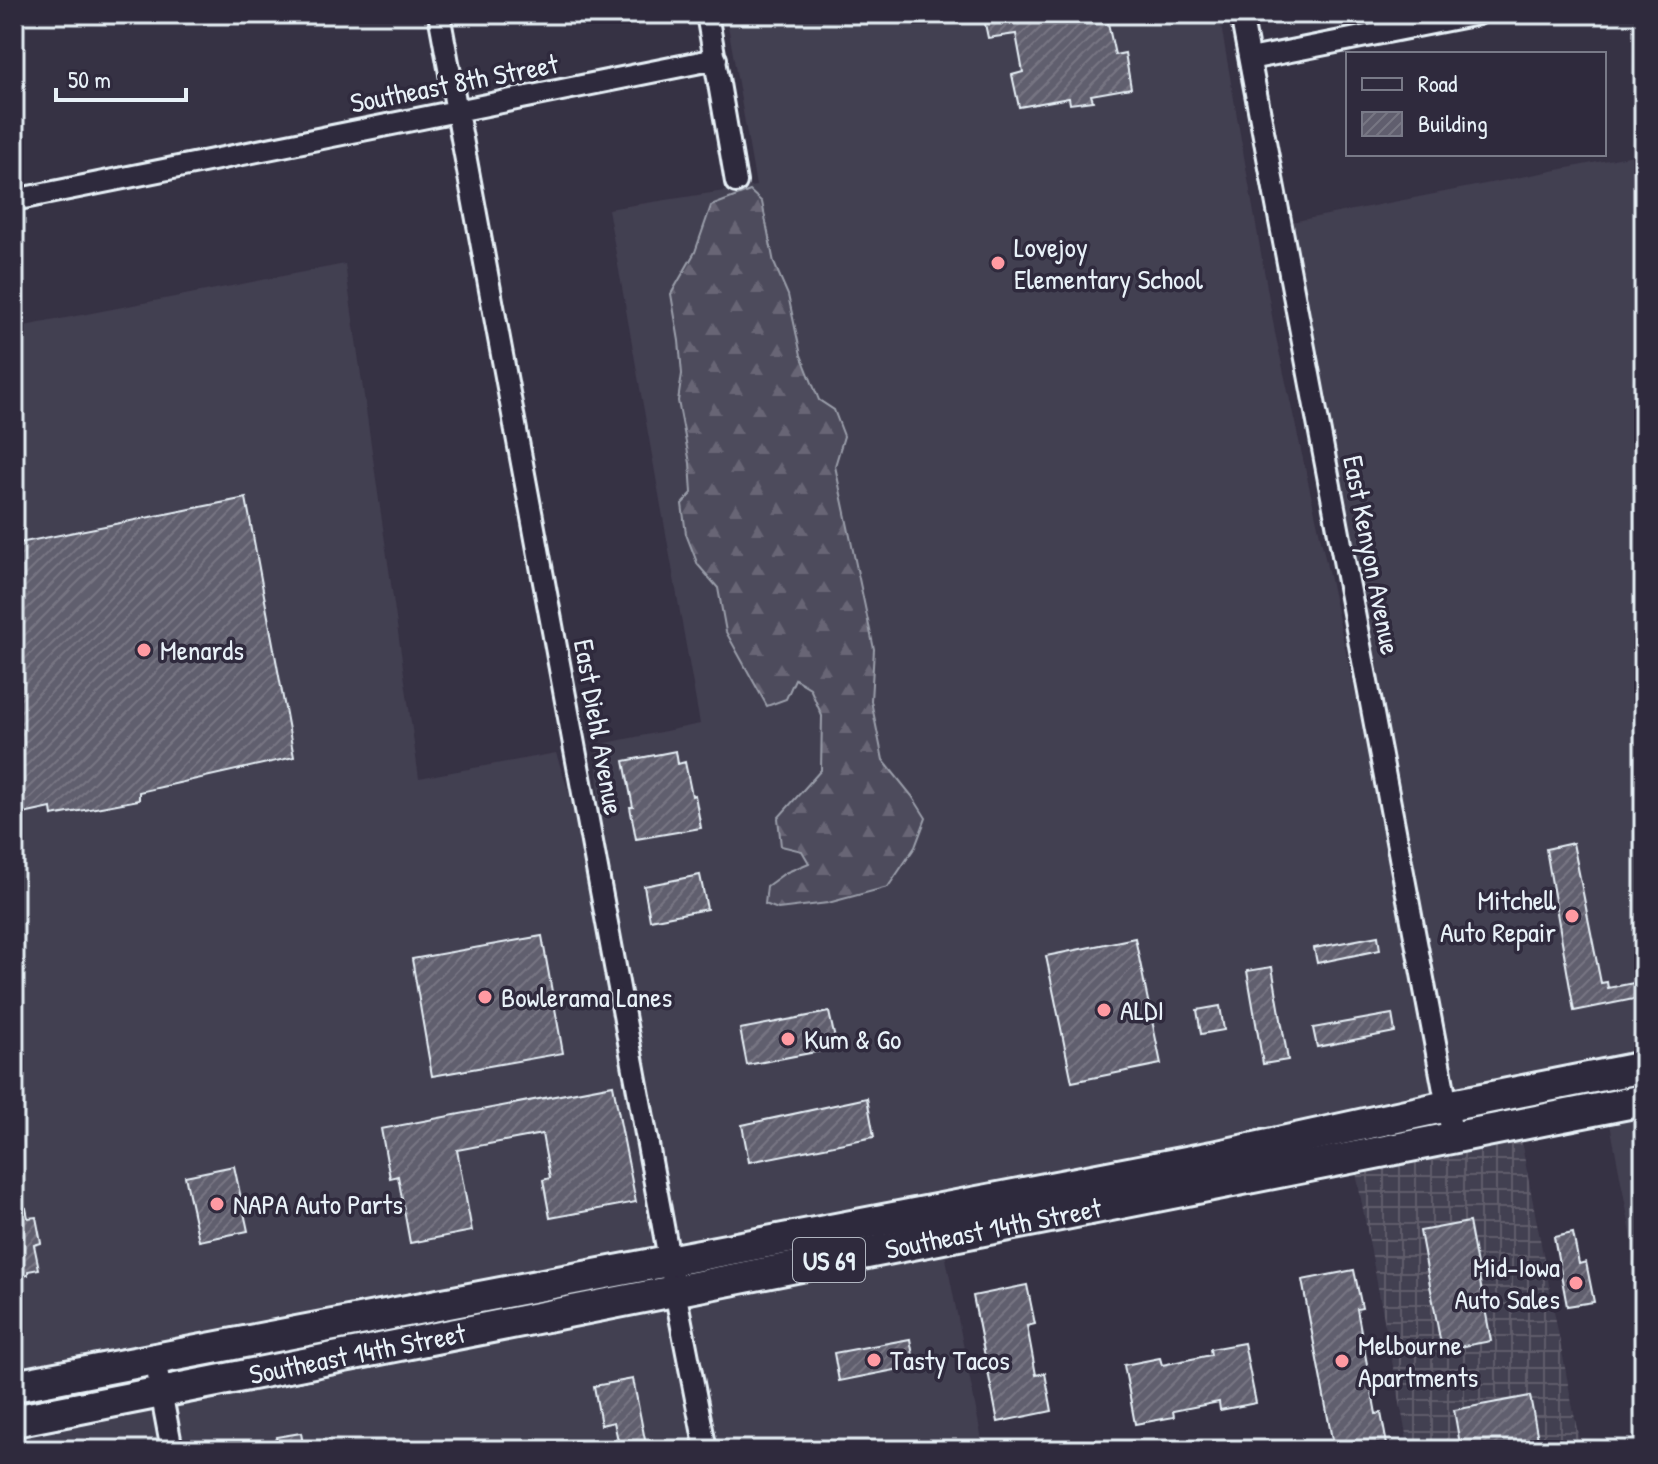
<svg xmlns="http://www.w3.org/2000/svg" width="1658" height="1464" font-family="'Patrick Hand',sans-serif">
<defs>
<pattern id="industrial-grid" width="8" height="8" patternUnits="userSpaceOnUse" patternTransform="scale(2)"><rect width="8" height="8" fill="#433f51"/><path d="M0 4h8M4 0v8" fill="none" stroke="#5e5b6b"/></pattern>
<pattern id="forest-firs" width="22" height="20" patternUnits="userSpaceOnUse" patternTransform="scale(2)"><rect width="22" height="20" fill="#4d4b5c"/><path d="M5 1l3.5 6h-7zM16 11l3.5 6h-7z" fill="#676574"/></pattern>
<pattern id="building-hatch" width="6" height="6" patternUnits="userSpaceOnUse" patternTransform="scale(2)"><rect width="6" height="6" fill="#605e6e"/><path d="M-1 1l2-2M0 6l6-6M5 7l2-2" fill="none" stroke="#777683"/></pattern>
</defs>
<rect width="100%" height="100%" fill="#363244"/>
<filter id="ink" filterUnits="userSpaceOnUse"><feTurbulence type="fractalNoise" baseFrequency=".0125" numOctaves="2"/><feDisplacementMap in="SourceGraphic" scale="16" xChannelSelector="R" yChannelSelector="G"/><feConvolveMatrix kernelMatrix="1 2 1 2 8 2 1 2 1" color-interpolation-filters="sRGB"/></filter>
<g filter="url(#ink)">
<!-- built -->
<path fill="#433f51" d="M 726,14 L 1219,14 L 1275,333 L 1439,1070 L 1281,224 L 1644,153 L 1644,1067 L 14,1386 L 14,328 L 345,264 L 419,778 L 556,753 L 603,898 L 596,745 L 700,724 L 608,209 L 756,186 Z
M 1644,1100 L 1644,1301 L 1607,1108 Z
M 942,1238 L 984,1450 L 14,1450 L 14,1421 Z"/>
<!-- industrial -->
<path fill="url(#industrial-grid)" d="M 1518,1125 L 1581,1450 L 1409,1450 L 1353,1157 Z"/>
<!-- forest -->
<path fill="url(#forest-firs)" stroke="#9a9eaa" stroke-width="2" d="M 750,191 L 762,202 L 774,263 L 788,295 L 801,355 L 819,400 L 834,410 L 844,436 L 835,466 L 874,649 L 871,701 L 883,760 L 912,796 L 926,818 L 915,847 L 888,887 L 828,903 L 778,909 L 765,904 L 767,886 L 785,873 L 809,863 L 802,851 L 781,846 L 778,818 L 821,770 L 822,716 L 810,688 L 795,679 L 786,699 L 767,706 L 726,632 L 718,588 L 698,565 L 686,534 L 682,504 L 692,493 L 690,463 L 678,401 L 682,374 L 679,341 L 671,294 L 695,252 L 711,206 Z"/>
<!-- building -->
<path fill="url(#building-hatch)" stroke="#e8f1f8" stroke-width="2" d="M 983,14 L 1106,14 L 1115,55 L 1125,53 L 1131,88 L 1091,95 L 1093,101 L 1070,104 L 1069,98 L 1019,107 L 1012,75 L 1023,72 L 1016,34 L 988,38 Z
M 246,498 L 294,757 L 139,792 L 139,800 L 52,816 L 51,808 L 14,816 L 14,544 Z
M 676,751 L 678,764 L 685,762 L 692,796 L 695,795 L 701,828 L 636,839 L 630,807 L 633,807 L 624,761 Z
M 1573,843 L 1601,983 L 1607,982 L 1608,988 L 1644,981 L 1644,997 L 1574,1011 L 1546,849 Z
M 700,875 L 707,909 L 650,920 L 644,886 Z
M 542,936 L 563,1053 L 432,1076 L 412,959 Z
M 1378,936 L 1380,950 L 1317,963 L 1314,948 Z
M 1135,938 L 1161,1064 L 1072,1082 L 1046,956 Z
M 1272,967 L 1288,1060 L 1263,1064 L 1247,971 Z
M 1220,1006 L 1224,1030 L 1201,1034 L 1197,1010 Z
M 829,1012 L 837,1048 L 747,1065 L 740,1029 Z
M 1392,1014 L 1395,1032 L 1317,1047 L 1313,1028 Z
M 613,1085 L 636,1202 L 550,1218 L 543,1180 L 550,1178 L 542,1134 L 457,1150 L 472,1231 L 410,1243 L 398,1176 L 390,1178 L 381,1129 Z
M 867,1098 L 874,1137 L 749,1162 L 742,1125 Z
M 234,1166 L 248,1231 L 199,1241 L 185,1176 Z
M 26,1208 L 28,1218 L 36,1217 L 41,1243 L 34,1245 L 39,1269 L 28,1271 L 28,1275 L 14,1278 L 14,1211 Z
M 1469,1222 L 1491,1341 L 1442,1350 L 1420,1231 Z
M 1573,1233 L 1579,1264 L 1586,1262 L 1594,1302 L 1567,1306 L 1554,1237 Z
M 1354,1270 L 1362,1308 L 1357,1309 L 1376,1414 L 1381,1413 L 1388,1450 L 1334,1450 L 1302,1280 Z
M 1027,1285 L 1035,1324 L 1027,1326 L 1036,1375 L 1045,1373 L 1052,1411 L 998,1422 L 973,1296 Z
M 910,1339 L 915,1366 L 839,1381 L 834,1353 Z
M 1244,1343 L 1256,1403 L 1220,1410 L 1219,1402 L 1173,1411 L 1174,1417 L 1135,1424 L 1124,1365 L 1160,1358 L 1162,1365 L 1211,1355 L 1210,1349 Z
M 633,1379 L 647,1450 L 620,1450 L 614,1422 L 601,1425 L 594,1386 Z
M 1530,1396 L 1540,1450 L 1461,1450 L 1454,1410 Z
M 301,1433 L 304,1450 L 278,1450 L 276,1437 Z"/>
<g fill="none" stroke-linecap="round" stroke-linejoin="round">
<defs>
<path id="minor" d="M 439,14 L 675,1291 L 706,1450
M 707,14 L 736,182
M 1241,14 L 1453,1138
M 1250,59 L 1478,14
M 14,200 L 716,59
M 155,1359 L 172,1450"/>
<g id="primary">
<path d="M 14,1386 L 1218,1156 L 1447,1106 L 1644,1067"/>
<path id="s1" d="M 14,1421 L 1644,1100"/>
</g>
</defs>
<!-- minor casing -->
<use href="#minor" stroke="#e8f1f8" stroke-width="26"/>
<!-- primary casing -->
<use href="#primary" stroke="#e8f1f8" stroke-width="36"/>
<!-- minor -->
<use href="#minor" stroke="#2f2a3d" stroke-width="20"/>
<!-- primary -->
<use href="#primary" stroke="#2f2a3d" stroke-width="30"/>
</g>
</g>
<!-- markers -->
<g fill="#ff9aa2" stroke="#2f2a3d" stroke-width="3">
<circle cx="998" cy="263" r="8"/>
<circle cx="144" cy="650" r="8"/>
<circle cx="1572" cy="916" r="8"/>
<circle cx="485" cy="997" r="8"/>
<circle cx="1104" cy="1010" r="8"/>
<circle cx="788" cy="1039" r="8"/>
<circle cx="217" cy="1204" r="8"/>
<circle cx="1576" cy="1283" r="8"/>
<circle cx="874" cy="1360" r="8"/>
<circle cx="1342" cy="1361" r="8"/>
</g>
<g text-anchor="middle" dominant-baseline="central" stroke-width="7" stroke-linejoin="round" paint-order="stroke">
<!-- shield labels -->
<rect fill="#2f2a3d" stroke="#b0b5c0" stroke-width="2" x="793" y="1238" width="72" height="44" rx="6"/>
<g font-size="26" font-weight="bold" fill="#e8f1f8">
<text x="829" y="1260">US 69</text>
</g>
<!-- street labels -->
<g font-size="28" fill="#e8f1f8" stroke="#2f2a3d">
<text transform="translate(454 83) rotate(-11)">Southeast 8th Street</text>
<text transform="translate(1372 555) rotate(79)">East Kenyon Avenue</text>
<text transform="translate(599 727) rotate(80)">East Diehl Avenue</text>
<text stroke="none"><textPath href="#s1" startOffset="998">Southeast 14th Street</textPath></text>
<text stroke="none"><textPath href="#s1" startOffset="350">Southeast 14th Street</textPath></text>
</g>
<!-- poi labels -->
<g font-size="28" fill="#e8f1f8" stroke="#2f2a3d" text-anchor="start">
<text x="1014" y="247">Lovejoy<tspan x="1014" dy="32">Elementary School</tspan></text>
<text x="160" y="650">Menards</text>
<text x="1556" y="900" text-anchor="end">Mitchell<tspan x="1556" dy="32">Auto Repair</tspan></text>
<text x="501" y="997">Bowlerama Lanes</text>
<text x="1120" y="1010">ALDI</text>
<text x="804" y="1039">Kum &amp; Go</text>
<text x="233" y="1204">NAPA Auto Parts</text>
<text x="1560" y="1267" text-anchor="end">Mid-Iowa<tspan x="1560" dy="32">Auto Sales</tspan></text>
<text x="1358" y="1345">Melbourne<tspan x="1358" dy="32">Apartments</tspan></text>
<text x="890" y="1360">Tasty Tacos</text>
</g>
</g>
<!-- margin -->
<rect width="1658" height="1464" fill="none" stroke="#2f2a3d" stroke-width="48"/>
<rect x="24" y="24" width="1610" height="1416" fill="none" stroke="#e8f1f8" stroke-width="3" filter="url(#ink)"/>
<!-- legend -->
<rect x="1346" y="52" width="260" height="104" fill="#2f2a3d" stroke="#797a88" stroke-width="2"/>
<rect x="1362" y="78" width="40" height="12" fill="#2f2a3d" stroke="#797a88" stroke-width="2"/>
<text x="1418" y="92" font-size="24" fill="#e8f1f8">Road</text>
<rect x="1362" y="112" width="40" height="24" fill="url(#building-hatch)" stroke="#797a88" stroke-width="2"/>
<text x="1418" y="132" font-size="24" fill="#e8f1f8">Building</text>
<!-- scale -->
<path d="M56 88v12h130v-12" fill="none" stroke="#e8f1f8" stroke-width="4"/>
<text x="68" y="88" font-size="24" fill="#e8f1f8" stroke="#2f2a3d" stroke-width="6" paint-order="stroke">50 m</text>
</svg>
